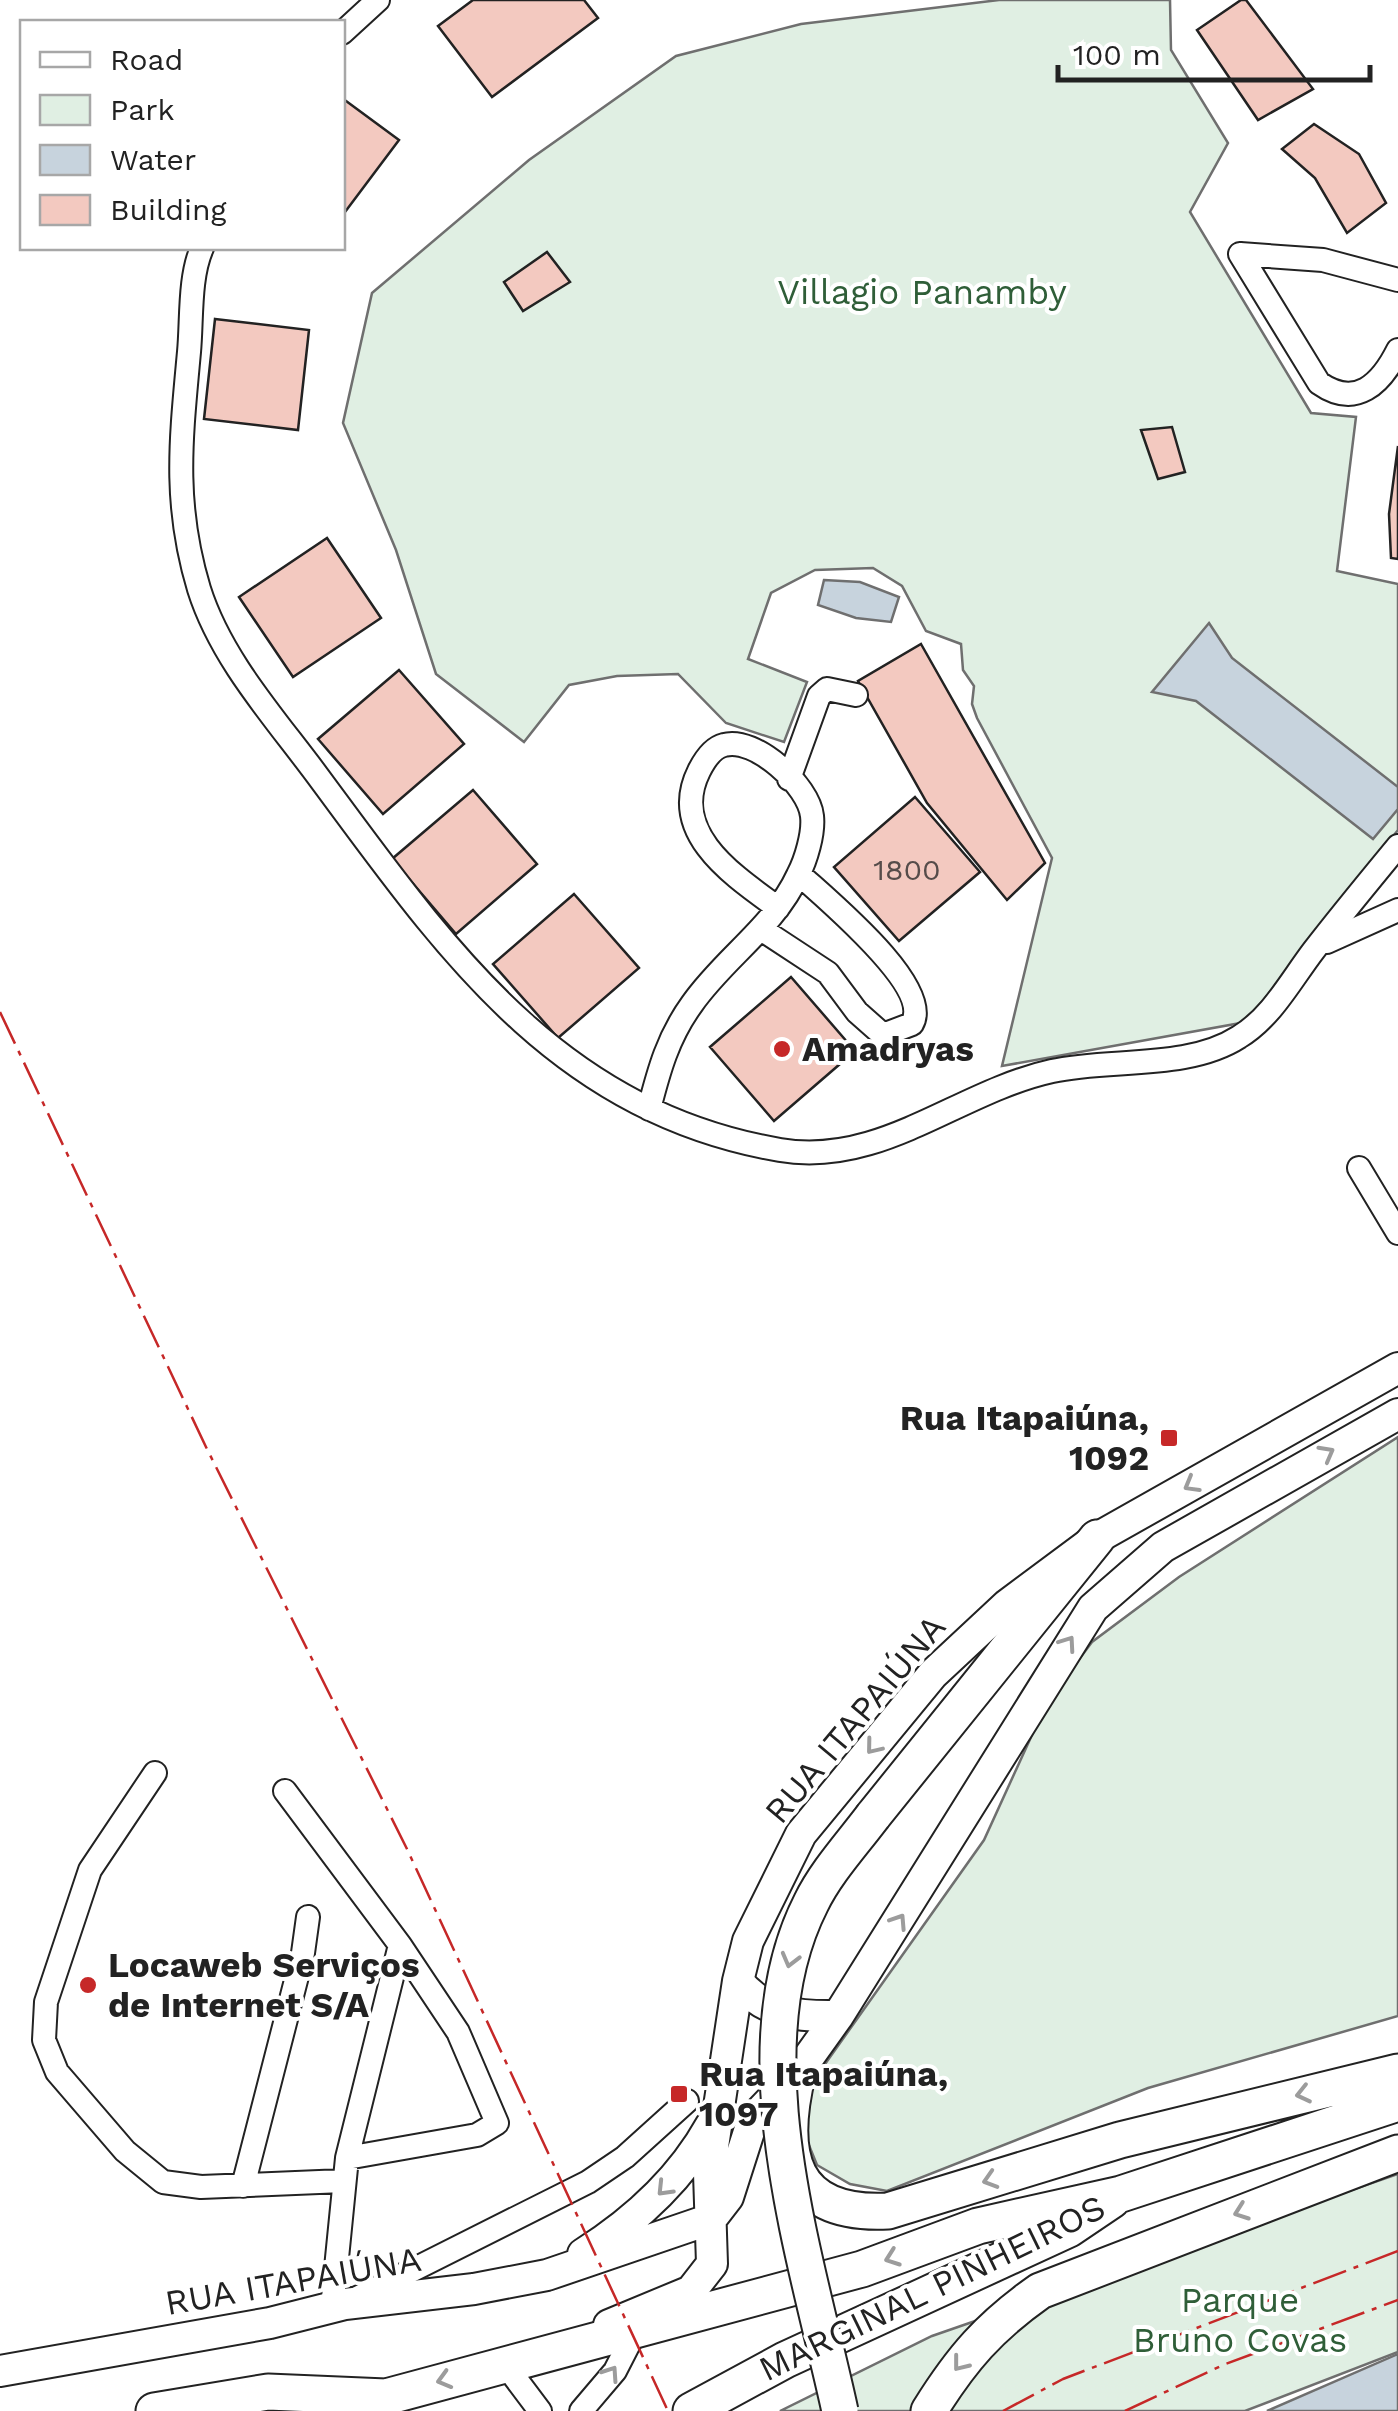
<svg xmlns="http://www.w3.org/2000/svg" width="1398" height="2411" font-family="'Work Sans',sans-serif">
<rect width="100%" height="100%" fill="#fff"/>
<!-- green -->
<path fill="#e0efe3" stroke="#6f6f6f" stroke-width="2.5" d="M 999,0 L 1170,0 L 1171,50 L 1228,143 L 1190,212 L 1311,413 L 1356,417 L 1337,571 L 1398,584 L 1398,830 L 1246,1022 L 1002,1066 L 1052,858 L 977,718 L 972,704 L 974,686 L 963,670 L 961,644 L 926,631 L 902,586 L 873,568 L 815,570 L 771,593 L 748,659 L 807,682 L 784,742 L 726,723 L 678,674 L 617,676 L 569,685 L 524,742 L 436,674 L 396,550 L 343,423 L 372,293 L 529,160 L 676,56 L 801,24 Z
M 1398,1437 L 1398,2016 L 1148,2088 L 887,2191 L 850,2184 L 817,2165 L 804,2133 L 813,2081 L 984,1840 L 1047,1702 L 1092,1642 L 1179,1577 Z
M 1398,2174 L 1398,2352 L 1245,2411 L 780,2411 L 932,2336 Z"/>
<!-- water -->
<path fill="#c7d3dd" stroke="#6f6f6f" stroke-width="2.5" d="M 824,580 L 860,582 L 899,597 L 891,622 L 856,618 L 818,605 Z
M 1209,623 L 1232,658 L 1398,787 L 1398,809 L 1373,839 L 1196,701 L 1152,692 Z
M 1398,2354 L 1398,2411 L 1267,2411 Z"/>
<!-- building -->
<path fill="#f3c9c0" stroke="#222" stroke-width="2.5" d="M 473,0 L 584,0 L 598,18 L 492,97 L 438,26 Z
M 1241,0 L 1246,0 L 1313,89 L 1258,120 L 1197,30 Z
M 342,98 L 399,140 L 342,216 Z
M 1314,124 L 1359,154 L 1386,203 L 1347,233 L 1315,178 L 1282,149 Z
M 547,252 L 570,282 L 523,311 L 504,282 Z
M 215,319 L 309,330 L 298,430 L 204,419 Z
M 1172,427 L 1185,472 L 1158,479 L 1141,430 Z
M 1398,446 L 1398,559 L 1391,558 L 1389,514 Z
M 327,538 L 381,618 L 293,677 L 239,597 Z
M 921,644 L 1045,863 L 1007,900 L 927,803 L 858,681 Z
M 399,670 L 464,744 L 383,814 L 318,739 Z
M 473,790 L 537,864 L 456,934 L 392,859 Z
M 915,797 L 980,872 L 899,941 L 834,867 Z
M 574,894 L 639,968 L 558,1038 L 493,964 Z
M 791,977 L 855,1051 L 774,1121 L 710,1047 Z"/>
<g fill="none" stroke-linecap="round" stroke-linejoin="round">
<defs>
<path id="minor" d="M 342,33 L 378,0
M 202,248 C 189,277 192,320 189,352 C 181,439 173,503 199,589 C 221,659 274,717 317,775 C 443,945 554,1111 780,1150 C 881,1167 957,1092 1052,1071 C 1110,1058 1188,1070 1239,1037 C 1272,1017 1291,980 1314,950 C 1341,915 1370,880 1398,846
M 1240,254 L 1319,383 C 1356,409 1381,384 1398,350
M 1240,254 L 1323,260 L 1398,280
M 789,779 L 819,696 L 827,689 L 856,695
M 761,929 L 828,973 L 857,1012 L 883,1035 L 912,1024 C 934,987 826,899 799,874
M 1327,942 L 1398,910
M 649,1109 C 659,1070 668,1037 692,1004 C 724,958 774,927 798,875 C 806,860 814,833 812,816 C 809,786 755,736 724,745 C 712,748 704,761 699,771 C 668,833 734,876 778,908
M 1359,1168 L 1398,1233
M 155,1773 L 90,1870 L 46,2002 L 44,2040 L 57,2072 L 125,2151 L 163,2182 L 201,2187 L 343,2181
M 285,1791 L 400,1945 L 347,2158 L 332,2308
M 347,2158 L 477,2135 L 497,2123 L 458,2032 L 400,1945
M 243,2186 L 303,1953 L 308,1917
M 357,2298 L 588,2182 L 625,2157 L 687,2101
M 504,2363 L 540,2411
M 581,2411 L 615,2371 L 635,2332"/>
<path id="major" d="M 738,1981 C 764,2014 799,2017 838,2016
M 583,2254 C 635,2221 681,2179 711,2125
M 609,2325 L 691,2291 L 712,2264 L 709,2173 L 738,1981 L 748,1941 L 801,1834 L 933,1674 L 1007,1605 L 1097,1538 L 1398,1368
M 0,2371 L 270,2323 L 345,2304 L 474,2289 L 547,2275 L 711,2219 L 728,2197 L 753,2119 L 798,2072 L 838,2016 L 1093,1608 L 1163,1547 L 1398,1414"/>
<path id="highway" d="M 873,1816 L 1097,1538
M 798,2072 C 778,2154 790,2216 888,2211 L 1120,2140 L 1398,2072
M 154,2411 L 268,2392 L 386,2397 L 862,2269 L 978,2226 L 1121,2194 L 1398,2103
M 691,2411 L 785,2360 L 1069,2229 L 1112,2200
M 929,2411 C 962,2358 989,2327 1040,2291 L 1398,2153"/>
</defs>
<!-- minor casing -->
<use href="#minor" stroke="#222" stroke-width="26"/>
<!-- major casing -->
<use href="#major" stroke="#222" stroke-width="34"/>
<!-- highway casing -->
<use href="#highway" stroke="#222" stroke-width="39"/>
<!-- minor -->
<use href="#minor" stroke="#fff" stroke-width="22"/>
<!-- major -->
<use href="#major" stroke="#fff" stroke-width="30"/>
<!-- highway -->
<use href="#highway" stroke="#fff" stroke-width="35"/>
<defs>
<path id="highway-bridge" d="M 840,2411 C 807,2259 736,2050 811,1903 C 826,1872 852,1844 873,1816"/>
</defs>
<!-- highway-bridge casing -->
<use href="#highway-bridge" stroke="#222" stroke-width="39" stroke-linecap="butt"/>
<!-- highway-bridge -->
<use href="#highway-bridge" stroke="#fff" stroke-width="35"/>
<!-- power -->
<path stroke="#c62828" stroke-width="2.5" stroke-dasharray="35 8 5 8" stroke-linecap="butt" d="M 0,1012 L 206,1447 L 407,1849 L 668,2411
M 1003,2411 L 1063,2379 L 1398,2251
M 1125,2411 L 1223,2365 L 1398,2300"/>
</g>
<!-- one-way arrows -->
<defs><path id="oneway-chevron" d="M-2-3.5L2.5 0L-2 3.5" fill="none" stroke-width="1.6" stroke-linecap="round" stroke-linejoin="round" transform="scale(2.5)"/></defs>
<g stroke="#9c9c9c">
<use href="#oneway-chevron" transform="translate(1327 1453) rotate(-29)"/>
<use href="#oneway-chevron" transform="translate(1191 1485) rotate(150)"/>
<use href="#oneway-chevron" transform="translate(1068 1643) rotate(-55)"/>
<use href="#oneway-chevron" transform="translate(873 1747) rotate(129)"/>
<use href="#oneway-chevron" transform="translate(899 1921) rotate(-57)"/>
<use href="#oneway-chevron" transform="translate(790 1960) rotate(105)"/>
<use href="#oneway-chevron" transform="translate(1303 2094) rotate(167)"/>
<use href="#oneway-chevron" transform="translate(990 2180) rotate(163)"/>
<use href="#oneway-chevron" transform="translate(664 2189) rotate(134)"/>
<use href="#oneway-chevron" transform="translate(1241 2212) rotate(160)"/>
<use href="#oneway-chevron" transform="translate(892 2258) rotate(160)"/>
<use href="#oneway-chevron" transform="translate(960 2364) rotate(128)"/>
<use href="#oneway-chevron" transform="translate(611 2373) rotate(-56)"/>
<use href="#oneway-chevron" transform="translate(444 2380) rotate(164)"/>
</g>
<!-- markers -->
<g fill="#c62828" stroke="#fff" stroke-width="4">
<circle cx="782" cy="1049" r="10"/>
<rect x="1159" y="1428" width="20" height="20" rx="5"/>
<circle cx="88" cy="1985" r="10"/>
<rect x="669" y="2084" width="20" height="20" rx="5"/>
</g>
<g text-anchor="middle" dominant-baseline="central" stroke-width="8" stroke-linejoin="round" paint-order="stroke">
<!-- number labels -->
<g font-size="30" fill="#564c4a">
<text x="907" y="869">1800</text>
</g>
<!-- park labels -->
<g font-size="35" fill="#2f5e38" stroke="#fff">
<text x="922" y="292">Villagio Panamby</text>
<text x="1240" y="2300">Parque<tspan x="1240" dy="40">Bruno Covas</tspan></text>
</g>
<!-- poi labels -->
<g font-size="35" font-weight="bold" fill="#222" stroke="#fff" text-anchor="start">
<text x="802" y="1049">Amadryas</text>
<text x="1149" y="1418" text-anchor="end">Rua Itapaiúna,<tspan x="1149" dy="40">1092</tspan></text>
<text x="108" y="1965">Locaweb Serviços<tspan x="108" dy="40">de Internet S/A</tspan></text>
<text x="699" y="2074">Rua Itapaiúna,<tspan x="699" dy="40">1097</tspan></text>
</g>
<!-- street labels -->
<g font-size="35" fill="#222" stroke="#fff">
<text transform="translate(855 1719) rotate(-50)">RUA ITAPAIÚNA</text>
<text transform="translate(293 2281) rotate(-10)">RUA ITAPAIÚNA</text>
<text transform="translate(932 2288) rotate(-26)">MARGINAL PINHEIROS</text>
</g>
</g>
<!-- legend -->
<rect x="20" y="20" width="325" height="230" fill="#ffffff" stroke="#a7a7a7" stroke-width="2.5"/>
<rect x="40" y="52" width="50" height="15" fill="#ffffff" stroke="#a7a7a7" stroke-width="2.5"/>
<text x="110" y="70" font-size="30" fill="#222222">Road</text>
<rect x="40" y="95" width="50" height="30" fill="#e0efe3" stroke="#a7a7a7" stroke-width="2.5"/>
<text x="110" y="120" font-size="30" fill="#222222">Park</text>
<rect x="40" y="145" width="50" height="30" fill="#c7d3dd" stroke="#a7a7a7" stroke-width="2.5"/>
<text x="110" y="170" font-size="30" fill="#222222">Water</text>
<rect x="40" y="195" width="50" height="30" fill="#f3c9c0" stroke="#a7a7a7" stroke-width="2.5"/>
<text x="110" y="220" font-size="30" fill="#222222">Building</text>
<!-- scale -->
<path d="M1058 65v15h312v-15" fill="none" stroke="#222222" stroke-width="5"/>
<text x="1073" y="65" font-size="30" fill="#222222" stroke="#ffffff" stroke-width="8" paint-order="stroke">100 m</text>
</svg>
